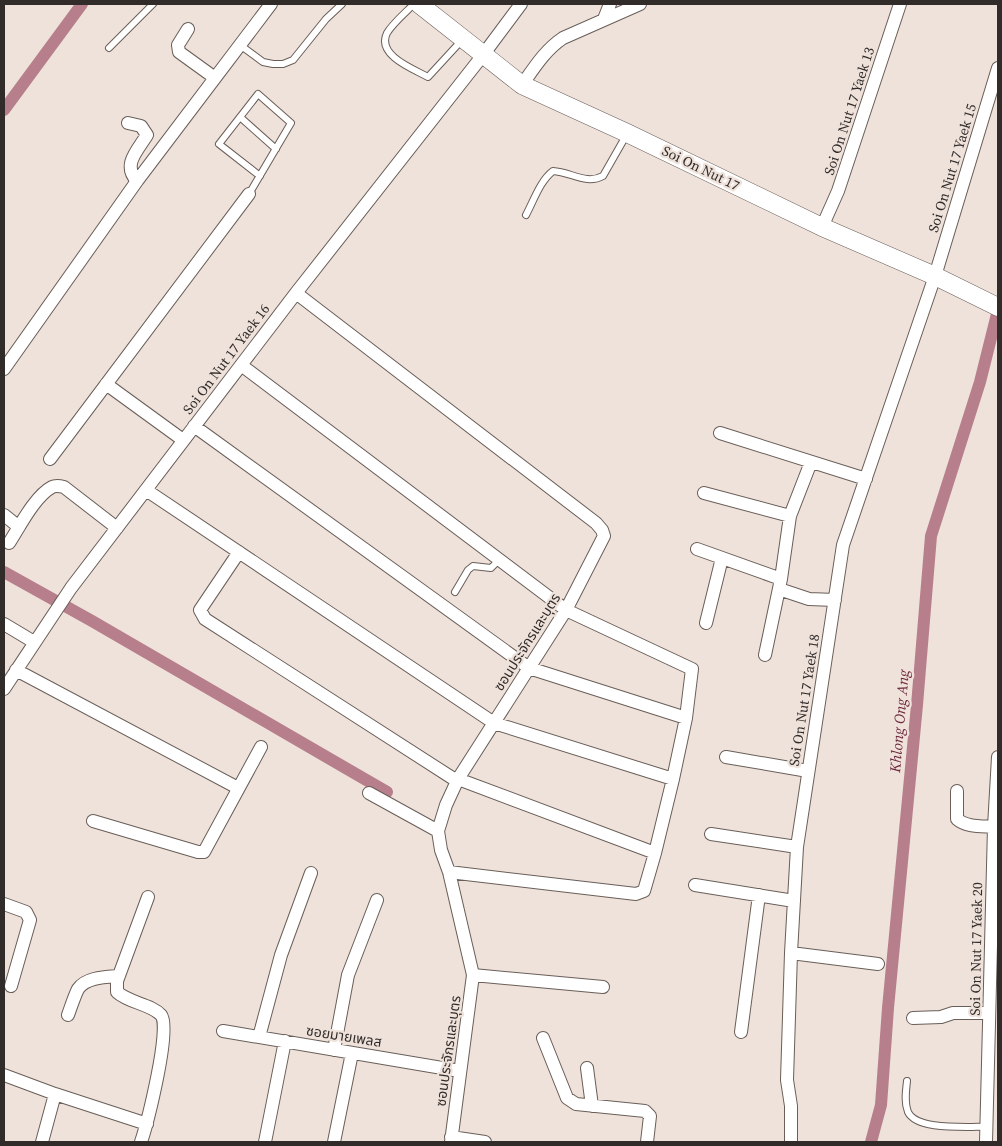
<svg xmlns="http://www.w3.org/2000/svg" width="1002" height="1146" font-family="'Source Serif 4','Noto Sans Thai',serif">
<rect width="100%" height="100%" fill="#efe2db"/>
<g fill="none" stroke-linecap="round" stroke-linejoin="round">
<!-- canal -->
<path stroke="#b77f8c" stroke-width="12" d="M 4,110 L 82,4
M 4,572 L 92,621 L 387,792
M 871,1142 L 881,1105 L 888,1008 L 917,705 L 931,536 L 980,382 L 998,310"/>
<defs>
<path id="lane" d="M 414,4 C 405,13 393,23 387,33 C 376,55 413,69 428,77 L 463,39
M 240,45 L 263,62 L 273,64 L 283,64 L 293,60 L 326,19 L 342,4
M 109,48 L 153,4
M 240,117 L 276,149
M 249,194 L 291,123 L 258,94 L 219,144 L 260,176
M 526,215 C 534,200 540,181 553,171 C 571,172 586,185 603,176 L 627,134
M 455,592 L 468,570 L 473,566 L 491,568 L 499,560
M 907,1081 C 906,1091 904,1102 908,1112 C 917,1131 968,1126 986,1127"/>
<path id="street" d="M 604,19 L 610,4
M 188,29 L 178,45 L 179,52 L 215,78
M 522,85 C 534,68 545,50 563,38 L 640,4
M 128,123 L 141,126 L 147,135 C 137,151 122,165 137,181
M 822,227 L 838,191 L 900,4
M 296,293 L 596,523 L 602,530 L 604,536 L 566,610 L 458,779 L 446,805 L 438,831 L 441,850 L 449,872 L 473,975 L 451,1142
M 241,365 L 566,610 L 692,669 L 686,718 L 673,779 L 655,853 L 644,891 L 636,894 L 449,872
M 4,369 L 137,181 L 271,4
M 106,384 L 183,440
M 194,426 L 529,668 L 686,718
M 720,433 L 866,479
M 50,459 L 249,194
M 146,490 L 494,723 L 673,779
M 704,493 L 790,516
M 4,515 L 19,527
M 9,543 C 20,526 35,496 52,487 C 56,485 60,486 64,487 L 117,528
M 697,549 L 781,579
M 239,552 L 200,610 L 205,619 L 457,781
M 779,589 L 809,599 L 835,600
M 706,623 L 722,558
M 4,624 L 34,642
M 765,655 L 781,579 L 790,516 L 811,462
M 16,670 L 238,788
M 4,689 L 71,588 L 296,293 L 483,55 L 521,4
M 726,757 L 808,771
M 458,779 L 655,853
M 957,791 L 957,819 C 966,827 981,826 994,827
M 369,793 L 438,831
M 93,821 L 198,852 L 204,852 L 261,747
M 711,834 L 797,847
M 695,885 L 794,901
M 4,904 L 26,912 L 30,920 L 11,986
M 791,953 L 878,964
M 473,975 L 603,987
M 68,1015 C 71,1007 74,997 78,989 C 86,977 106,977 119,976
M 913,1018 L 941,1017 L 953,1013 L 989,1013
M 223,1031 L 460,1071
M 741,1032 L 759,895
M 259,1037 L 281,955 L 311,873
M 543,1038 L 567,1098 L 576,1104 L 645,1111 L 650,1116 L 647,1142
M 334,1050 L 348,975 L 377,900
M 587,1068 L 592,1106
M 4,1075 L 55,1094 L 147,1124
M 451,1137 L 485,1142
M 42,1142 L 55,1094
M 141,1142 C 147,1124 172,1027 161,1015 C 151,1004 129,1003 117,992 L 117,981 L 148,897
M 265,1142 L 285,1041
M 334,1142 L 352,1053
M 791,1142 L 791,1106 L 787,1080 L 791,953 L 797,847 L 843,545 L 935,276 L 998,68
M 986,1142 L 994,827 L 998,757"/>
<path id="secondary" d="M 419,4 L 522,85 L 627,133 L 822,227 L 935,276 L 998,307"/>
</defs>
<!-- lane casing -->
<use href="#lane" stroke="#695e58" stroke-width="8"/>
<!-- street casing -->
<use href="#street" stroke="#695e58" stroke-width="14"/>
<!-- secondary casing -->
<use href="#secondary" stroke="#695e58" stroke-width="19"/>
<!-- lane -->
<use href="#lane" stroke="#fff" stroke-width="6"/>
<!-- street -->
<use href="#street" stroke="#fff" stroke-width="12"/>
<!-- secondary -->
<use href="#secondary" stroke="#fff" stroke-width="18"/>
</g>
<g text-anchor="middle" dominant-baseline="central" stroke-width="4.5" stroke-linejoin="round" paint-order="stroke">
<!-- street labels -->
<g font-size="14" fill="#312c2a" stroke="#efe2db">
<text transform="translate(849 111) rotate(-72)">Soi On Nut 17 Yaek 13</text>
<text transform="translate(701 168) rotate(26)">Soi On Nut 17</text>
<text transform="translate(952 168) rotate(-73)">Soi On Nut 17 Yaek 15</text>
<text transform="translate(226 359) rotate(-53)">Soi On Nut 17 Yaek 16</text>
<text transform="translate(527 642) rotate(-58)">ซอนประจักรและบุตร</text>
<text transform="translate(804 700) rotate(-81)">Soi On Nut 17 Yaek 18</text>
<text transform="translate(976 949) rotate(-89)">Soi On Nut 17 Yaek 20</text>
<text transform="translate(344 1036) rotate(9)">ซอยมายเพลส</text>
<text transform="translate(448 1051) rotate(-82)">ซอนประจักรและบุตร</text>
</g>
<!-- water labels -->
<g font-size="15" font-style="italic" fill="#6e293e" stroke="#efe2db">
<text transform="translate(899 721) rotate(-85)">Khlong Ong Ang</text>
</g>
</g>
<!-- border -->
<rect width="1002" height="1146" fill="none" stroke="#312c2a" stroke-width="10"/>
</svg>
